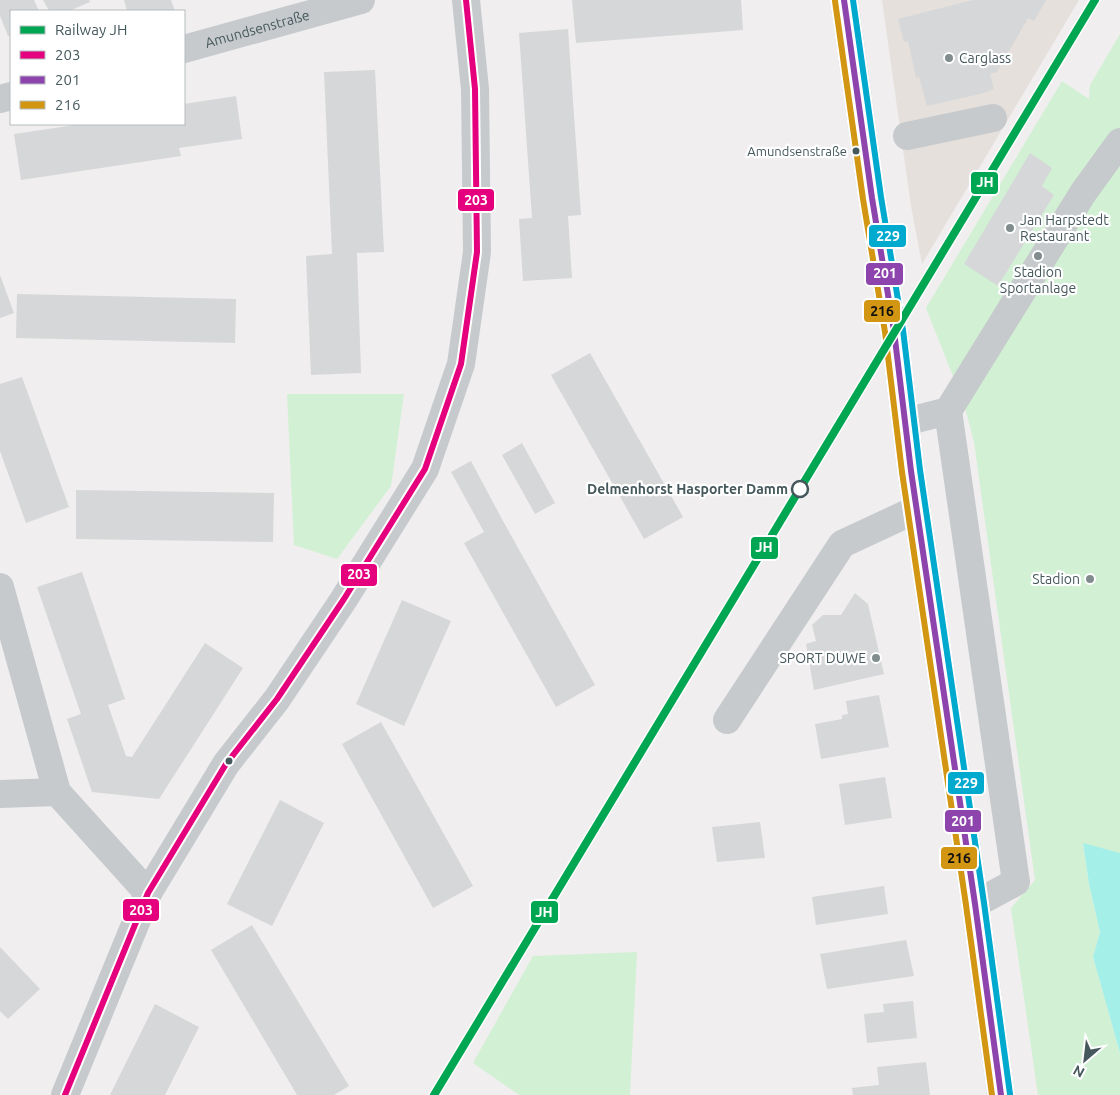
<svg xmlns="http://www.w3.org/2000/svg" width="1120" height="1095" font-family="Ubuntu,sans-serif">
<rect width="100%" height="100%" fill="#f0eeef"/>
<!-- commercial -->
<path fill="#e5e0dc" d="M 882,0 L 1079,0 L 922,264 L 911,206 Z"/>
<!-- green -->
<path fill="#d2f0d4" d="M 1120,34 L 1120,853 L 1083,844 L 1089,884 L 1100,932 L 1093,957 L 1120,1053 L 1120,1095 L 1038,1095 L 1011,908 L 1035,880 L 974,442 L 964,404 L 926,308 L 1062,81 L 1089,99 L 1090,85 Z
M 287,394 L 404,394 L 391,486 L 337,559 L 294,545 Z
M 637,952 L 630,1095 L 519,1095 L 473,1063 L 533,956 Z"/>
<!-- water -->
<path fill="#a4f0e9" d="M 1083,843 L 1120,853 L 1120,1053 L 1093,957 L 1100,932 L 1089,884 Z"/>
<!-- building -->
<path fill="#d6d7d8" d="M 0,0 L 34,0 L 39,11 L 11,11 L 11,35 L 8,36 L 0,16 Z
M 43,0 L 89,0 L 90,2 L 69,11 L 49,11 Z
M 124,0 L 171,0 L 175,11 L 127,11 Z
M 572,0 L 741,0 L 743,30 L 576,43 Z
M 973,0 L 1046,0 L 1034,21 L 1028,18 L 997,72 L 990,74 L 994,89 L 980,94 L 927,106 L 919,77 L 916,78 L 908,41 L 904,42 L 898,19 Z
M 568,29 L 581,215 L 568,216 L 572,278 L 523,281 L 519,219 L 532,218 L 519,33 Z
M 375,70 L 384,252 L 357,253 L 361,373 L 311,375 L 306,256 L 332,254 L 324,72 Z
M 236,96 L 242,139 L 179,148 L 181,156 L 21,180 L 14,134 L 82,124 L 184,124 L 184,104 Z
M 1030,153 L 1052,168 L 1042,186 L 1054,195 L 998,286 L 964,264 Z
M 0,275 L 14,313 L 0,318 Z
M 17,294 L 236,299 L 235,343 L 16,338 Z
M 590,353 L 683,517 L 644,539 L 551,375 Z
M 22,377 L 69,507 L 26,523 L 0,451 L 0,384 Z
M 522,443 L 555,503 L 535,514 L 502,455 Z
M 471,461 L 503,521 L 595,685 L 556,707 L 464,543 L 484,532 L 451,472 Z
M 76,490 L 274,493 L 273,542 L 76,539 Z
M 82,572 L 125,699 L 108,705 L 126,756 L 132,757 L 205,643 L 243,668 L 159,799 L 92,792 L 67,719 L 81,714 L 37,587 Z
M 855,593 L 868,604 L 884,674 L 814,690 L 806,644 L 816,641 L 812,625 L 823,615 L 841,615 Z
M 402,600 L 451,621 L 404,726 L 356,704 Z
M 879,695 L 889,747 L 821,759 L 815,724 L 842,719 L 842,715 L 848,714 L 846,701 Z
M 381,722 L 473,886 L 433,908 L 342,744 Z
M 885,777 L 892,818 L 845,825 L 839,784 Z
M 280,800 L 324,823 L 272,926 L 227,904 Z
M 760,822 L 765,858 L 717,862 L 712,827 Z
M 884,886 L 888,914 L 816,925 L 812,897 Z
M 252,925 L 349,1086 L 334,1095 L 297,1095 L 211,950 Z
M 906,940 L 914,976 L 827,989 L 820,954 Z
M 0,947 L 40,989 L 8,1019 L 0,1011 Z
M 913,1001 L 917,1038 L 867,1043 L 864,1014 L 884,1012 L 883,1004 Z
M 155,1004 L 199,1027 L 165,1095 L 110,1095 Z
M 926,1062 L 930,1095 L 853,1095 L 852,1088 L 879,1085 L 877,1067 Z"/>
<g fill="none" stroke-linecap="round" stroke-linejoin="round">
<!-- minor -->
<g stroke="#c6cacc" stroke-width="28">
<path id="s1" d="M 184,49 L 361,0"/>
<path d="M 0,99 L 11,96"/>
<path d="M 907,136 L 993,118"/>
<path d="M 948,411 L 1016,882 L 975,904"/>
<path d="M 905,422 L 948,411 L 1083,193 L 1120,142"/>
<path d="M 0,587 L 57,792 L 148,893"/>
<path d="M 727,720 L 842,544 L 917,509"/>
<path d="M 0,794 L 57,792"/>
<path d="M 65,1095 L 148,893 L 226,764 L 277,699 L 344,599 L 425,469 L 461,364 L 477,252 L 475,89 L 466,0"/>
</g>
<!-- major -->
<path stroke="#c3c9cb" stroke-width="28" d="M 844,0 L 872,198 L 894,331 L 911,471 L 975,904 L 1001,1095"/>
<defs>
<path id="bus-1" d="M 65,1095 L 148,893 L 226,764 L 277,699 L 344,599 L 425,469 L 461,364 L 477,252 L 475,89 L 466,0"/>
<path id="bus-2" d="M 844,0 L 872,198 L 894,331 L 911,471 L 975,904 L 1001,1095"/>
<path id="bus-3" d="M 835,1 L 863,199 L 885,332 L 902,472 L 966,905 L 992,1095"/>
<path id="bus-4" d="M 853,0 L 881,197 L 903,330 L 920,470 L 984,903 L 1010,1094"/>
</defs>
<!-- bus-1 casing -->
<use href="#bus-1" stroke="#fff" stroke-width="10"/>
<!-- bus-2 casing -->
<use href="#bus-2" stroke="#fff" stroke-width="10"/>
<!-- bus-3 casing -->
<use href="#bus-3" stroke="#fff" stroke-width="10"/>
<!-- bus-4 casing -->
<use href="#bus-4" stroke="#fff" stroke-width="10"/>
<!-- bus-1 -->
<use href="#bus-1" stroke="#e5007d" stroke-width="6"/>
<!-- bus-2 -->
<use href="#bus-2" stroke="#8e44ad" stroke-width="6"/>
<!-- bus-3 -->
<use href="#bus-3" stroke="#d39612" stroke-width="6"/>
<!-- bus-4 -->
<use href="#bus-4" stroke="#00a9ce" stroke-width="6"/>
<defs>
<path id="rail-1" d="M 434,1095 L 1095,0"/>
</defs>
<!-- rail-1 casing -->
<use href="#rail-1" stroke="#fff" stroke-width="11"/>
<!-- rail-1 -->
<use href="#rail-1" stroke="#00a651" stroke-width="8"/>
</g>
<!-- markers -->
<g fill="#818c8f" stroke="#fff" stroke-width="2">
<circle cx="949" cy="58" r="5"/>
<circle cx="1010" cy="228" r="5"/>
<circle cx="1038" cy="256" r="5"/>
<circle cx="1090" cy="579" r="5"/>
<circle cx="876" cy="658" r="5"/>
</g>
<g fill="#45585c" stroke="#fff" stroke-width="2">
<circle cx="856" cy="151" r="4.5"/>
<circle cx="229" cy="761" r="4.5"/>
</g>
<circle fill="#fff" stroke="#45585c" stroke-width="2.5" cx="800" cy="489" r="8"/>
<g text-anchor="middle" dominant-baseline="central" stroke-width="4.5" stroke-linejoin="round" paint-order="stroke">
<!-- bus labels -->
<g font-size="13" fill="#45585c" stroke="#fff" text-anchor="end">
<text x="847" y="151">Amundsenstraße</text>
</g>
<!-- street labels -->
<g font-size="14" fill="#45585c" stroke="#fff">
<text stroke="none"><textPath href="#s1" startOffset="76">Amundsenstraße</textPath></text>
</g>
<!-- poi labels -->
<g font-size="14" fill="#45585c" stroke="#fff" text-anchor="start">
<text x="959" y="58">Carglass</text>
<text x="1020" y="220">Jan Harpstedt<tspan x="1020" dy="16">Restaurant</tspan></text>
<text x="1038" y="272" text-anchor="middle">Stadion<tspan x="1038" dy="16">Sportanlage</tspan></text>
<text x="1080" y="579" text-anchor="end">Stadion</text>
<text x="866" y="658" text-anchor="end">SPORT DUWE</text>
</g>
<!-- stop labels -->
<g font-size="14" font-weight="bold" fill="#45585c" stroke="#fff" text-anchor="end">
<text x="788" y="489">Delmenhorst Hasporter Damm</text>
</g>
</g>
<g stroke="#fff" stroke-width="2">
<rect x="970" y="171" width="29" height="24" rx="5" fill="#00a651"/>
<rect x="457" y="188" width="38" height="24" rx="5" fill="#e5007d"/>
<rect x="868" y="224" width="39" height="24" rx="5" fill="#00a9ce"/>
<rect x="865" y="262" width="39" height="24" rx="5" fill="#8e44ad"/>
<rect x="863" y="299" width="38" height="24" rx="5" fill="#d39612"/>
<rect x="750" y="536" width="29" height="24" rx="5" fill="#00a651"/>
<rect x="340" y="563" width="38" height="24" rx="5" fill="#e5007d"/>
<rect x="947" y="771" width="38" height="24" rx="5" fill="#00a9ce"/>
<rect x="944" y="809" width="38" height="24" rx="5" fill="#8e44ad"/>
<rect x="940" y="846" width="38" height="24" rx="5" fill="#d39612"/>
<rect x="122" y="898" width="38" height="24" rx="5" fill="#e5007d"/>
<rect x="530" y="900" width="29" height="24" rx="5" fill="#00a651"/>
</g>
<g font-size="14" text-anchor="middle" font-weight="bold" fill="#fff">
<text x="985" y="187">JH</text>
<text x="476" y="205">203</text>
<text x="888" y="241">229</text>
<text x="885" y="278">201</text>
<text x="764" y="552">JH</text>
<text x="359" y="579">203</text>
<text x="966" y="788">229</text>
<text x="963" y="826">201</text>
<text x="141" y="915">203</text>
<text x="544" y="917">JH</text>
</g>
<g font-size="14" text-anchor="middle" font-weight="bold" fill="#111">
<text x="882" y="316">216</text>
<text x="959" y="863">216</text>
</g>
<!-- legend -->
<rect x="10" y="10" width="175" height="115" fill="#ffffff" stroke="#b5bcbe"/>
<rect x="20" y="26" width="25" height="8" fill="#00a651" stroke="#b5bcbe"/>
<text x="55" y="35" font-size="15" fill="#45585c">Railway JH</text>
<rect x="20" y="51" width="25" height="8" fill="#e5007d" stroke="#b5bcbe"/>
<text x="55" y="60" font-size="15" fill="#45585c">203</text>
<rect x="20" y="76" width="25" height="8" fill="#8e44ad" stroke="#b5bcbe"/>
<text x="55" y="85" font-size="15" fill="#45585c">201</text>
<rect x="20" y="101" width="25" height="8" fill="#d39612" stroke="#b5bcbe"/>
<text x="55" y="110" font-size="15" fill="#45585c">216</text>
<!-- north arrow -->
<g transform="translate(1085 1060) rotate(208)" stroke="#ffffff" stroke-width="4" paint-order="stroke">
<path d="M0-4L9 19L0 12L-9 19Z" fill="#45585c"/>
<text y="-8" font-size="14" font-weight="bold" text-anchor="middle" fill="#45585c">N</text>
</g>
</svg>
